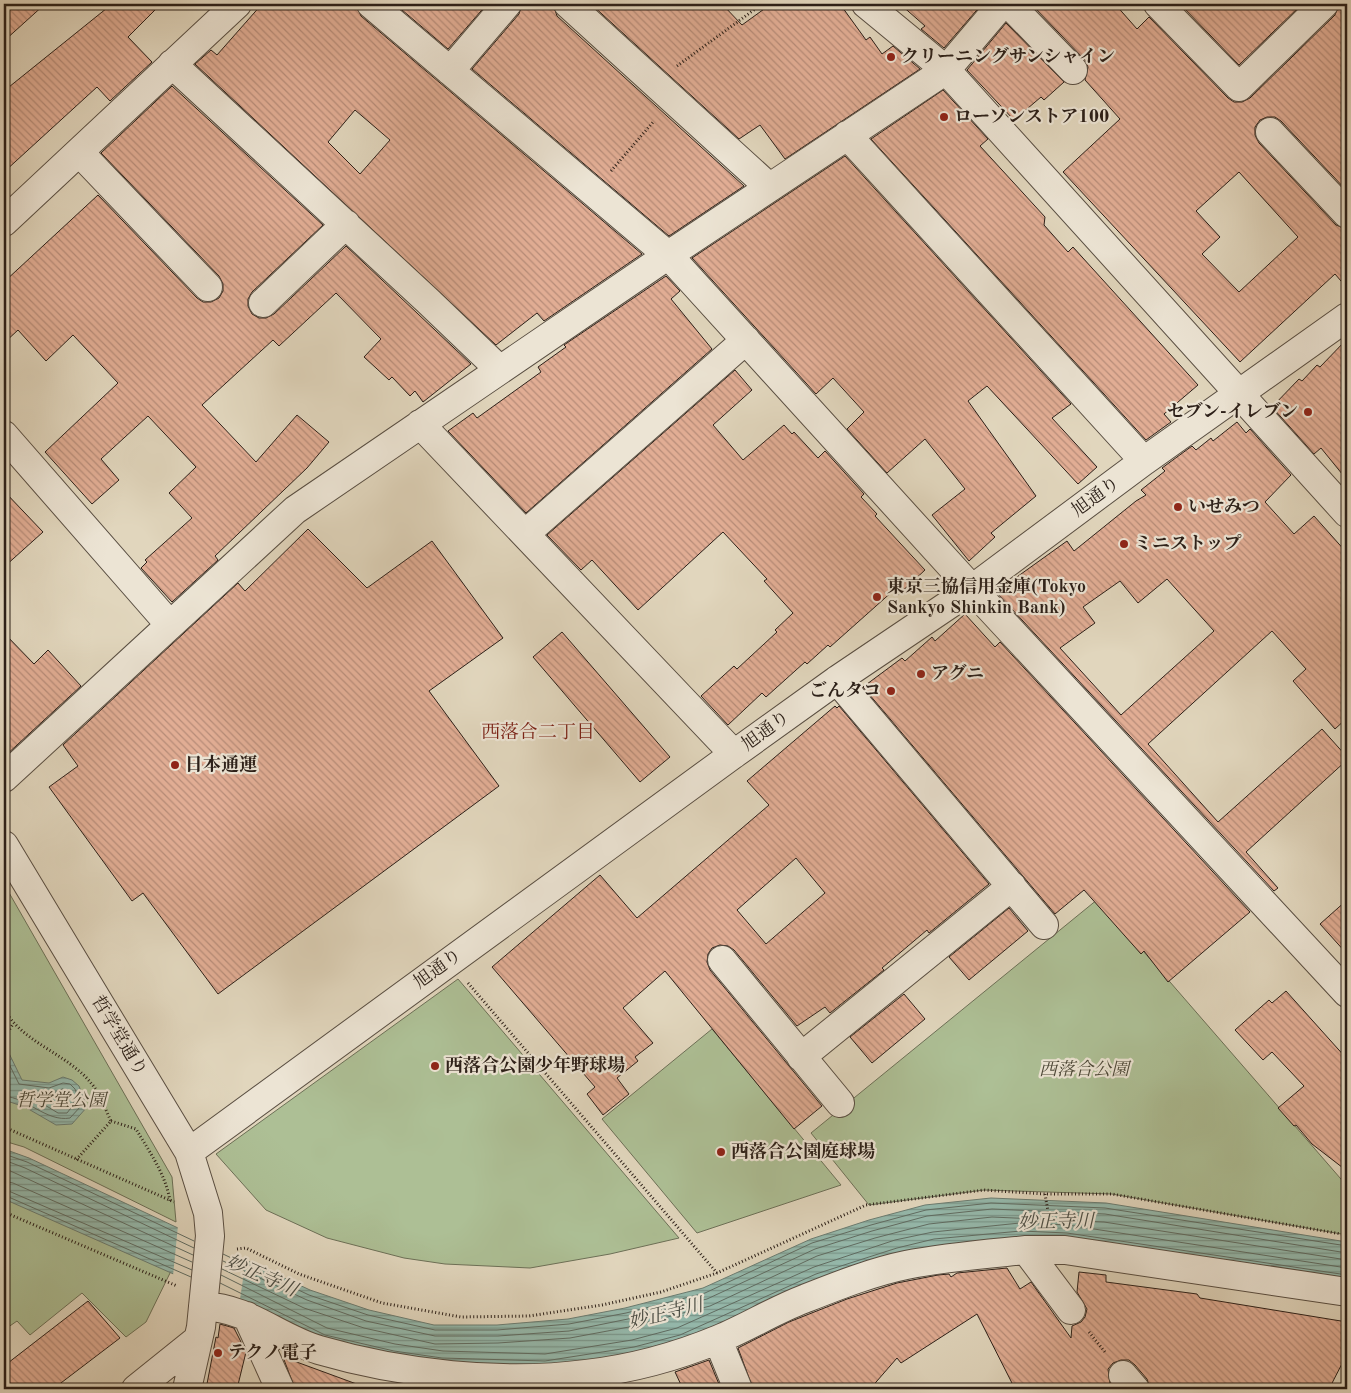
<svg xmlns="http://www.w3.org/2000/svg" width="1351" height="1393" font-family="'Old Standard TT','Noto Serif JP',serif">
<defs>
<pattern id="water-rules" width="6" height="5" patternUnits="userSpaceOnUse" patternTransform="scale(1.25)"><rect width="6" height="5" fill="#95b9ac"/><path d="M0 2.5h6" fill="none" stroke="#7a968b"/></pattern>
<pattern id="building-back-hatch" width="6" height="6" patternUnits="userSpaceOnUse" patternTransform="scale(1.25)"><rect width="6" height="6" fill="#e1ad94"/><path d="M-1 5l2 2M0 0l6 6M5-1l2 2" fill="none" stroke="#b78c78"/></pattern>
</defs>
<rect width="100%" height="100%" fill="#e1d6bd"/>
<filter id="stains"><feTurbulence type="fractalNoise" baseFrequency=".004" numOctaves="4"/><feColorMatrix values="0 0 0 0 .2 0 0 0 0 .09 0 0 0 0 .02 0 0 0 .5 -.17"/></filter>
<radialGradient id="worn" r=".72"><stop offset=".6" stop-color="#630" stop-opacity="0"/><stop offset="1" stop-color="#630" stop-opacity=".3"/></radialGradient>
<!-- park -->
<path fill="#adbf95" stroke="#6c7057" d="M 4,884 L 172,1177 L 176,1222 L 24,1147 L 4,1141 Z
M 1098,899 L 1347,1186 L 1347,1235 L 1112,1194 L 984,1190 L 869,1205 L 811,1133 Z
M 458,979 L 679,1238 L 610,1254 L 530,1268 L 445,1264 L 404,1258 L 327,1238 L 266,1210 L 216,1154 Z
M 712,1029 L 841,1185 L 697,1233 L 602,1119 Z
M 4,1196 L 172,1269 L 146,1322 L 126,1337 L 82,1293 L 30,1335 L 17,1321 L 4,1330 Z"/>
<!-- water -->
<path fill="url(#water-rules)" stroke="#6b7c71" d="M 4,1043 L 22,1080 L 49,1083 L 63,1077 L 72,1080 L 79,1086 L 87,1107 L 72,1124 L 56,1125 L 25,1107 L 4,1100 Z
M 4,1149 L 29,1158 L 310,1290 L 369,1310 L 434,1325 L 497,1325 L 568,1319 L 625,1308 L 703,1288 L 811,1239 L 869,1220 L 925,1205 L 991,1198 L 1106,1203 L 1347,1242 L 1347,1287 L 1022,1242 L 636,1358 L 497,1372 L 320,1345 L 230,1299 L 4,1199 Z"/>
<!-- pier -->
<path fill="#e1d6bd" d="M 178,1225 L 246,1259 L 239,1306 L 173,1276 Z"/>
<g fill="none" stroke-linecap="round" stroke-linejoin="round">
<!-- shore -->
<path stroke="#606c62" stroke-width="1" d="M 4,1054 L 19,1084 L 49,1088 L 63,1083 L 70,1084 L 75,1089 L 81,1106 L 70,1118 C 46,1122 28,1098 4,1096
M 63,1089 L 69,1093 L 74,1104 L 67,1113 L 58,1113 L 30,1096 L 32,1093 L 51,1094 Z
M 4,1154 L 27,1162 L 194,1241
M 4,1160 L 25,1168 L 194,1248
M 4,1168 L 193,1255
M 4,1181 L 13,1183 L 192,1262
M 4,1189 L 192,1270
M 4,1195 L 191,1277
M 223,1254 L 309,1295 L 368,1315 L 435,1330 L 497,1330 L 569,1324 L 626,1313 L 705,1293 L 812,1243 L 871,1225 L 926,1210 L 991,1203 L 1105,1208 L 1347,1246
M 223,1261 L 307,1300 L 366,1321 L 435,1336 L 498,1336 L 569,1331 L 628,1319 L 707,1299 L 815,1249 L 872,1231 L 927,1216 L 992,1209 L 1105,1214 L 1347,1253
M 222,1269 L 304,1308 L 364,1328 L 435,1344 L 498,1343 L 570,1338 L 629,1327 L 710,1306 L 817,1256 L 875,1238 L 929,1224 L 992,1217 L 1104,1222 L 1347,1260
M 221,1275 L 327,1328 L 395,1344 L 443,1351 L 545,1354 L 632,1340 L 677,1328 L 814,1267 L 895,1240 L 933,1232 L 1020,1223 L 1068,1225 L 1347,1268
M 220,1283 L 325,1335 L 394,1351 L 442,1358 L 545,1361 L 634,1347 L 680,1335 L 816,1274 L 897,1248 L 934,1239 L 1021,1231 L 1067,1233 L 1347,1275"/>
</g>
<!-- building -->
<path fill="url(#building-back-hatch)" stroke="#2c2019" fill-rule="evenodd" d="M 4,4 L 45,4 L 4,41 Z
M 112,4 L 161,4 L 128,37 L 152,62 L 110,101 L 97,87 L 4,172 L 4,91 Z
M 262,4 L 356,4 L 361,16 L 642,254 L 544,321 L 537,313 L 496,345 L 195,64 L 211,50 L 217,55 ZM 355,110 L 390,140 L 360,174 L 328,142 Z
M 395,4 L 487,4 L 448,49 Z
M 522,4 L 553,4 L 557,16 L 744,186 L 669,236 L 472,69 L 519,14 Z
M 591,4 L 722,4 L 742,25 L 771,4 L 840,4 L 866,40 L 870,37 L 882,54 L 893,46 L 920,69 L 785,159 L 760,125 L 739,139 Z
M 900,4 L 982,4 L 944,48 L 921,29 L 925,26 Z
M 1031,4 L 1115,4 L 1137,29 L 1149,17 L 1228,98 L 1234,102 L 1242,102 L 1250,98 L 1335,15 L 1339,4 L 1347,4 L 1347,191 L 1281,121 L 1275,117 L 1267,117 L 1260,120 L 1255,127 L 1255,135 L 1259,143 L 1336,225 L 1347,229 L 1347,288 L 1335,274 L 1240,362 L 1063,172 L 1120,119 L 1085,80 L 1088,67 L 1085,60 ZM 1239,172 L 1298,237 L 1239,292 L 1202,254 L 1220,237 L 1196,211 Z
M 1180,4 L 1302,4 L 1239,65 Z
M 1006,23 L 1064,82 L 1044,100 L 1041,97 L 1014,120 L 967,70 Z
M 172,86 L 323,225 L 252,292 L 248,299 L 248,306 L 252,314 L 259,318 L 266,318 L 274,314 L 346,246 L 471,364 L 423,402 L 415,391 L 410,396 L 392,377 L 389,380 L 364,357 L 381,339 L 336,293 L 279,346 L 273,340 L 202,405 L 256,462 L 297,415 L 329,442 L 307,468 L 215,556 L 218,560 L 172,602 L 141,568 L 147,562 L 145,560 L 192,518 L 169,493 L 196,467 L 148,416 L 101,459 L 119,480 L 92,504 L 45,452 L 118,383 L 73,335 L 46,361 L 18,330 L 4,343 L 4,282 L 98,195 L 197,298 L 203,302 L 211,302 L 219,298 L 223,291 L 223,284 L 219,276 L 101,153 Z
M 943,90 L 988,139 L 980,146 L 1045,217 L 1044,225 L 1068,252 L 1073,247 L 1198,385 L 1164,414 L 1171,422 L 1146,440 L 871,139 Z
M 845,156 L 1071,404 L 1052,418 L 1097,467 L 1078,484 L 987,386 L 968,401 L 1036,496 L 991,533 L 995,537 L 969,561 L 932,515 L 965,489 L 925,439 L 887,473 L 847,429 L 864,412 L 833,378 L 816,394 L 692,258 Z
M 666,276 L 680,291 L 671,299 L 712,349 L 526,513 L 448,431 L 473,413 L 477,418 L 541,372 L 538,367 L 566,347 L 564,345 Z
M 1347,339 L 1347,480 L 1321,448 L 1314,454 L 1272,407 L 1299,379 L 1302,381 L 1317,365 L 1320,367 Z
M 735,370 L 752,390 L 713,425 L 743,460 L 784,425 L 792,434 L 794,432 L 818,458 L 825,451 L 864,494 L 861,497 L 877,514 L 875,516 L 925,570 L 898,595 L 894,590 L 830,647 L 828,645 L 807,664 L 805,662 L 766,697 L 762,693 L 728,725 L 701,696 L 734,666 L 737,669 L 777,632 L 775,630 L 793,613 L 764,581 L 767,579 L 723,532 L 638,610 L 592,560 L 581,570 L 547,535 Z
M 1237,422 L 1246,433 L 1250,429 L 1291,475 L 1265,502 L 1294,534 L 1314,516 L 1347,553 L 1347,718 L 1335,729 L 1293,681 L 1306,669 L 1272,631 L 1148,744 L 1218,822 L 1322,729 L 1347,757 L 1347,760 L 1246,852 L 1278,888 L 1274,891 L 996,592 L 1067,541 L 1074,551 L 1136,501 L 1146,495 L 1141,490 L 1165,471 L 1162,468 L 1192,446 L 1196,450 L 1211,438 L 1213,441 ZM 1167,579 L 1214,631 L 1121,715 L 1060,648 L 1095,623 L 1083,607 L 1120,581 L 1138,603 Z
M 4,491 L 43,532 L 4,567 Z
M 308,529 L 367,588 L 432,541 L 503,638 L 429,691 L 499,786 L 218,994 L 143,893 L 132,901 L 49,787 L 78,766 L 63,745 L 238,583 L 245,591 Z
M 965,614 L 995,647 L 1000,642 L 1250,912 L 1168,982 L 1144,951 L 1141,954 L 1084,890 L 1055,914 L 863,687 L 902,658 L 905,661 L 932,637 L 935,641 Z
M 562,632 L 670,757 L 640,782 L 533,657 Z
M 4,633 L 34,664 L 48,650 L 81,686 L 4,757 Z
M 835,706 L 837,708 L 839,706 L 989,884 L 929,933 L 927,930 L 882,968 L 884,970 L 830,1013 L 825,1007 L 797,1026 L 734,950 L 728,946 L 720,945 L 712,948 L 708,954 L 707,962 L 710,970 L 822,1106 L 794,1129 L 665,971 L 623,1008 L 653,1043 L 635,1057 L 638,1061 L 617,1078 L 629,1094 L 603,1115 L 587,1094 L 595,1087 L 492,967 L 600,875 L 637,918 L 769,805 L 747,781 ZM 796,858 L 825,893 L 766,944 L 737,910 Z
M 1347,900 L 1347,954 L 1320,924 Z
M 1009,908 L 1028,931 L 969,980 L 949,957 Z
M 1286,991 L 1347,1059 L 1347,1171 L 1312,1144 L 1296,1125 L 1294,1126 L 1278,1108 L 1304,1086 L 1272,1052 L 1263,1060 L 1235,1030 L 1269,1000 L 1272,1003 Z
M 904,994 L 925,1019 L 872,1063 L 850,1037 Z
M 1007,1268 L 1020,1289 L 1031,1282 L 1071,1338 L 1072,1326 L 1081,1322 L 1085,1317 L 1087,1309 L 1077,1292 L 1079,1272 L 1106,1275 L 1106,1282 L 1197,1294 L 1200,1298 L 1347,1322 L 1347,1354 L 1329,1389 L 1150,1389 L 1147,1379 L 1135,1365 L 1129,1360 L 1121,1360 L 1113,1363 L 1108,1369 L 1110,1383 L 1100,1389 L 1015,1389 L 977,1314 L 901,1363 L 897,1358 L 870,1389 L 753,1389 L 738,1348 L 789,1322 L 847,1299 L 897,1283 L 938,1275 L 949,1274 L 951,1277 L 957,1273 Z
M 88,1301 L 120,1338 L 53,1389 L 4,1389 L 4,1366 Z
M 220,1324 L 234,1328 L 246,1352 L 237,1389 L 206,1389 L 216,1337 L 218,1338 Z
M 283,1357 L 362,1386 L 362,1389 L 295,1389 Z
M 709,1360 L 721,1389 L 683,1389 L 675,1372 Z"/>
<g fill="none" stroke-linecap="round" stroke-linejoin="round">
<defs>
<path id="minor" d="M 371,4 L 670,257 L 972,589 L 1347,993
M 568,4 L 769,187
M 866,4 L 946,70 L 1347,513
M 1009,4 L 1073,70
M 1158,4 L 1239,87 L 1324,4
M 172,64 L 428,301 L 500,370
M 450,71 L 507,4
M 1270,132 L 1347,214
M 847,135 L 1144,461
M 79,152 L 208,287
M 4,222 L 237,4
M 263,303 L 346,224
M 420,424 L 734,754
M 4,435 L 170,625
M 525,534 L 746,340
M 837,680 L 1044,925
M 4,778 L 295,510 L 667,256 L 946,70 L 1002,4
M 4,845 L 189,1152 L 208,1213 L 210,1236 L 201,1327 L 187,1389
M 722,960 L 840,1103
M 801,1057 L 1012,886
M 189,1152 L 734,754 L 837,680 L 972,589 L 1144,461 L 1347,317
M 1026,1250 L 1065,1250 L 1347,1292
M 203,1306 C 249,1308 278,1338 319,1350 C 401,1374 502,1385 586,1374 C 630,1369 678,1356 719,1339 C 748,1327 775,1310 804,1299 C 837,1286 872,1272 906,1265 C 946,1257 986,1254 1026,1250 L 1071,1310
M 247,1316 L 280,1389
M 718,1340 L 738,1389
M 1123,1375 L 1135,1389
M 136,1389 L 197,1340"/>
</defs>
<!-- minor casing -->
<use href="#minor" stroke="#594e42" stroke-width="30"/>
<!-- path -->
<path stroke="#2c2019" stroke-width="3" stroke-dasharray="1 2.5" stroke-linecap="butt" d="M 677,66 L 762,4
M 611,171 L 654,121
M 468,983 L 717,1273
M 4,1008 C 19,1041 68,1054 91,1083 C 100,1093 105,1109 111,1121 L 76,1160
M 4,1038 L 13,1024
M 111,1121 L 136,1129 C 149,1151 166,1175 170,1201
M 4,1127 L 174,1202
M 1045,1194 L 1050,1223
M 4,1212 L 177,1286
M 237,1249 L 246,1248 L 299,1274 L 382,1303 L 461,1317 L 529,1316 L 602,1305 L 661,1292 L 717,1273 L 866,1205 L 984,1190 L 1045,1194 L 1112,1194 L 1347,1235
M 1089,1332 L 1105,1352"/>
<!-- minor -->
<use href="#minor" stroke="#ece4d4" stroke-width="28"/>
</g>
<!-- markers -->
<g fill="#8f2418" stroke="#ece4d4" stroke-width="2">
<circle cx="891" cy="57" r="5"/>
<circle cx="944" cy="117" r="5"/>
<circle cx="1308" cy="412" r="5"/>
<circle cx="1178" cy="507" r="5"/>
<circle cx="1124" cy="544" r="5"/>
<circle cx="877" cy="597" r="5"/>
<circle cx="921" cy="674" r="5"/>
<circle cx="891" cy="691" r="5"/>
<circle cx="175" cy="765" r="5"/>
<circle cx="435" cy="1066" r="5"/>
<circle cx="721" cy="1152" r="5"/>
<circle cx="218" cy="1353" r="5"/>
</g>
<g text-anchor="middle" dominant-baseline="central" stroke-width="4.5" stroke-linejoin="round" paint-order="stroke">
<!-- poi labels -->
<g font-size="18" font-weight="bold" fill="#2c2019" stroke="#ece4d4" text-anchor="start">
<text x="901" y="57">クリーニングサンシャイン</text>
<text x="954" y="117">ローソンストア100</text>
<text x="1298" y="412" text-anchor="end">セブン-イレブン</text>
<text x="1188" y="507">いせみつ</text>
<text x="1134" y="544">ミニストップ</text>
<text x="887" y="587">東京三協信用金庫(Tokyo<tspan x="887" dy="21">Sankyo Shinkin Bank)</tspan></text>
<text x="931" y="674">アグニ</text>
<text x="881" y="691" text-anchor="end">ごんタコ</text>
<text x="185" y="765">日本通運</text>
<text x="445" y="1066">西落合公園少年野球場</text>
<text x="731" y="1152">西落合公園庭球場</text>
<text x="228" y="1353">テクノ電子</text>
</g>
<!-- street labels -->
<g font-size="18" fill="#2c2019" stroke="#ece4d4">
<text transform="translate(1096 497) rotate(-36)">旭通り</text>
<text transform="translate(766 731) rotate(-36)">旭通り</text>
<text transform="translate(438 969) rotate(-36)">旭通り</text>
<text transform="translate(119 1036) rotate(59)">哲学堂通り</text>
</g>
<!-- park labels -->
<g font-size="18" font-style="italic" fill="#4c4838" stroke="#ece4d4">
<text x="1084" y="1070">西落合公園</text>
<text x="61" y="1101">哲学堂公園</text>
</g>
<!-- neighbourhood labels -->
<g font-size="19" fill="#7a1f14" stroke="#ece4d4">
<text x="538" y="733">西落合二丁目</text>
</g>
<!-- water labels -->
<g font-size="19" font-style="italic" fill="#4c4e45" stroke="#ece4d4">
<text transform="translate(1056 1223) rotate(-1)">妙正寺川</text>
<text transform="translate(261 1277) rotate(24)">妙正寺川</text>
<text transform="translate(666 1315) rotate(-14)">妙正寺川</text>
</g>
</g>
<!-- margin -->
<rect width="1351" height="1393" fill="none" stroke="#e1d6bd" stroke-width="20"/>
<rect x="5" y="5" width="1341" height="1383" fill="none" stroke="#2c2019" stroke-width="2.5"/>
<rect x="10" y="10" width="1331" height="1373" fill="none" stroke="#2c2019"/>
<rect width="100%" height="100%" filter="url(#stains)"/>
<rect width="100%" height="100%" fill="url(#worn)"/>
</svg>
